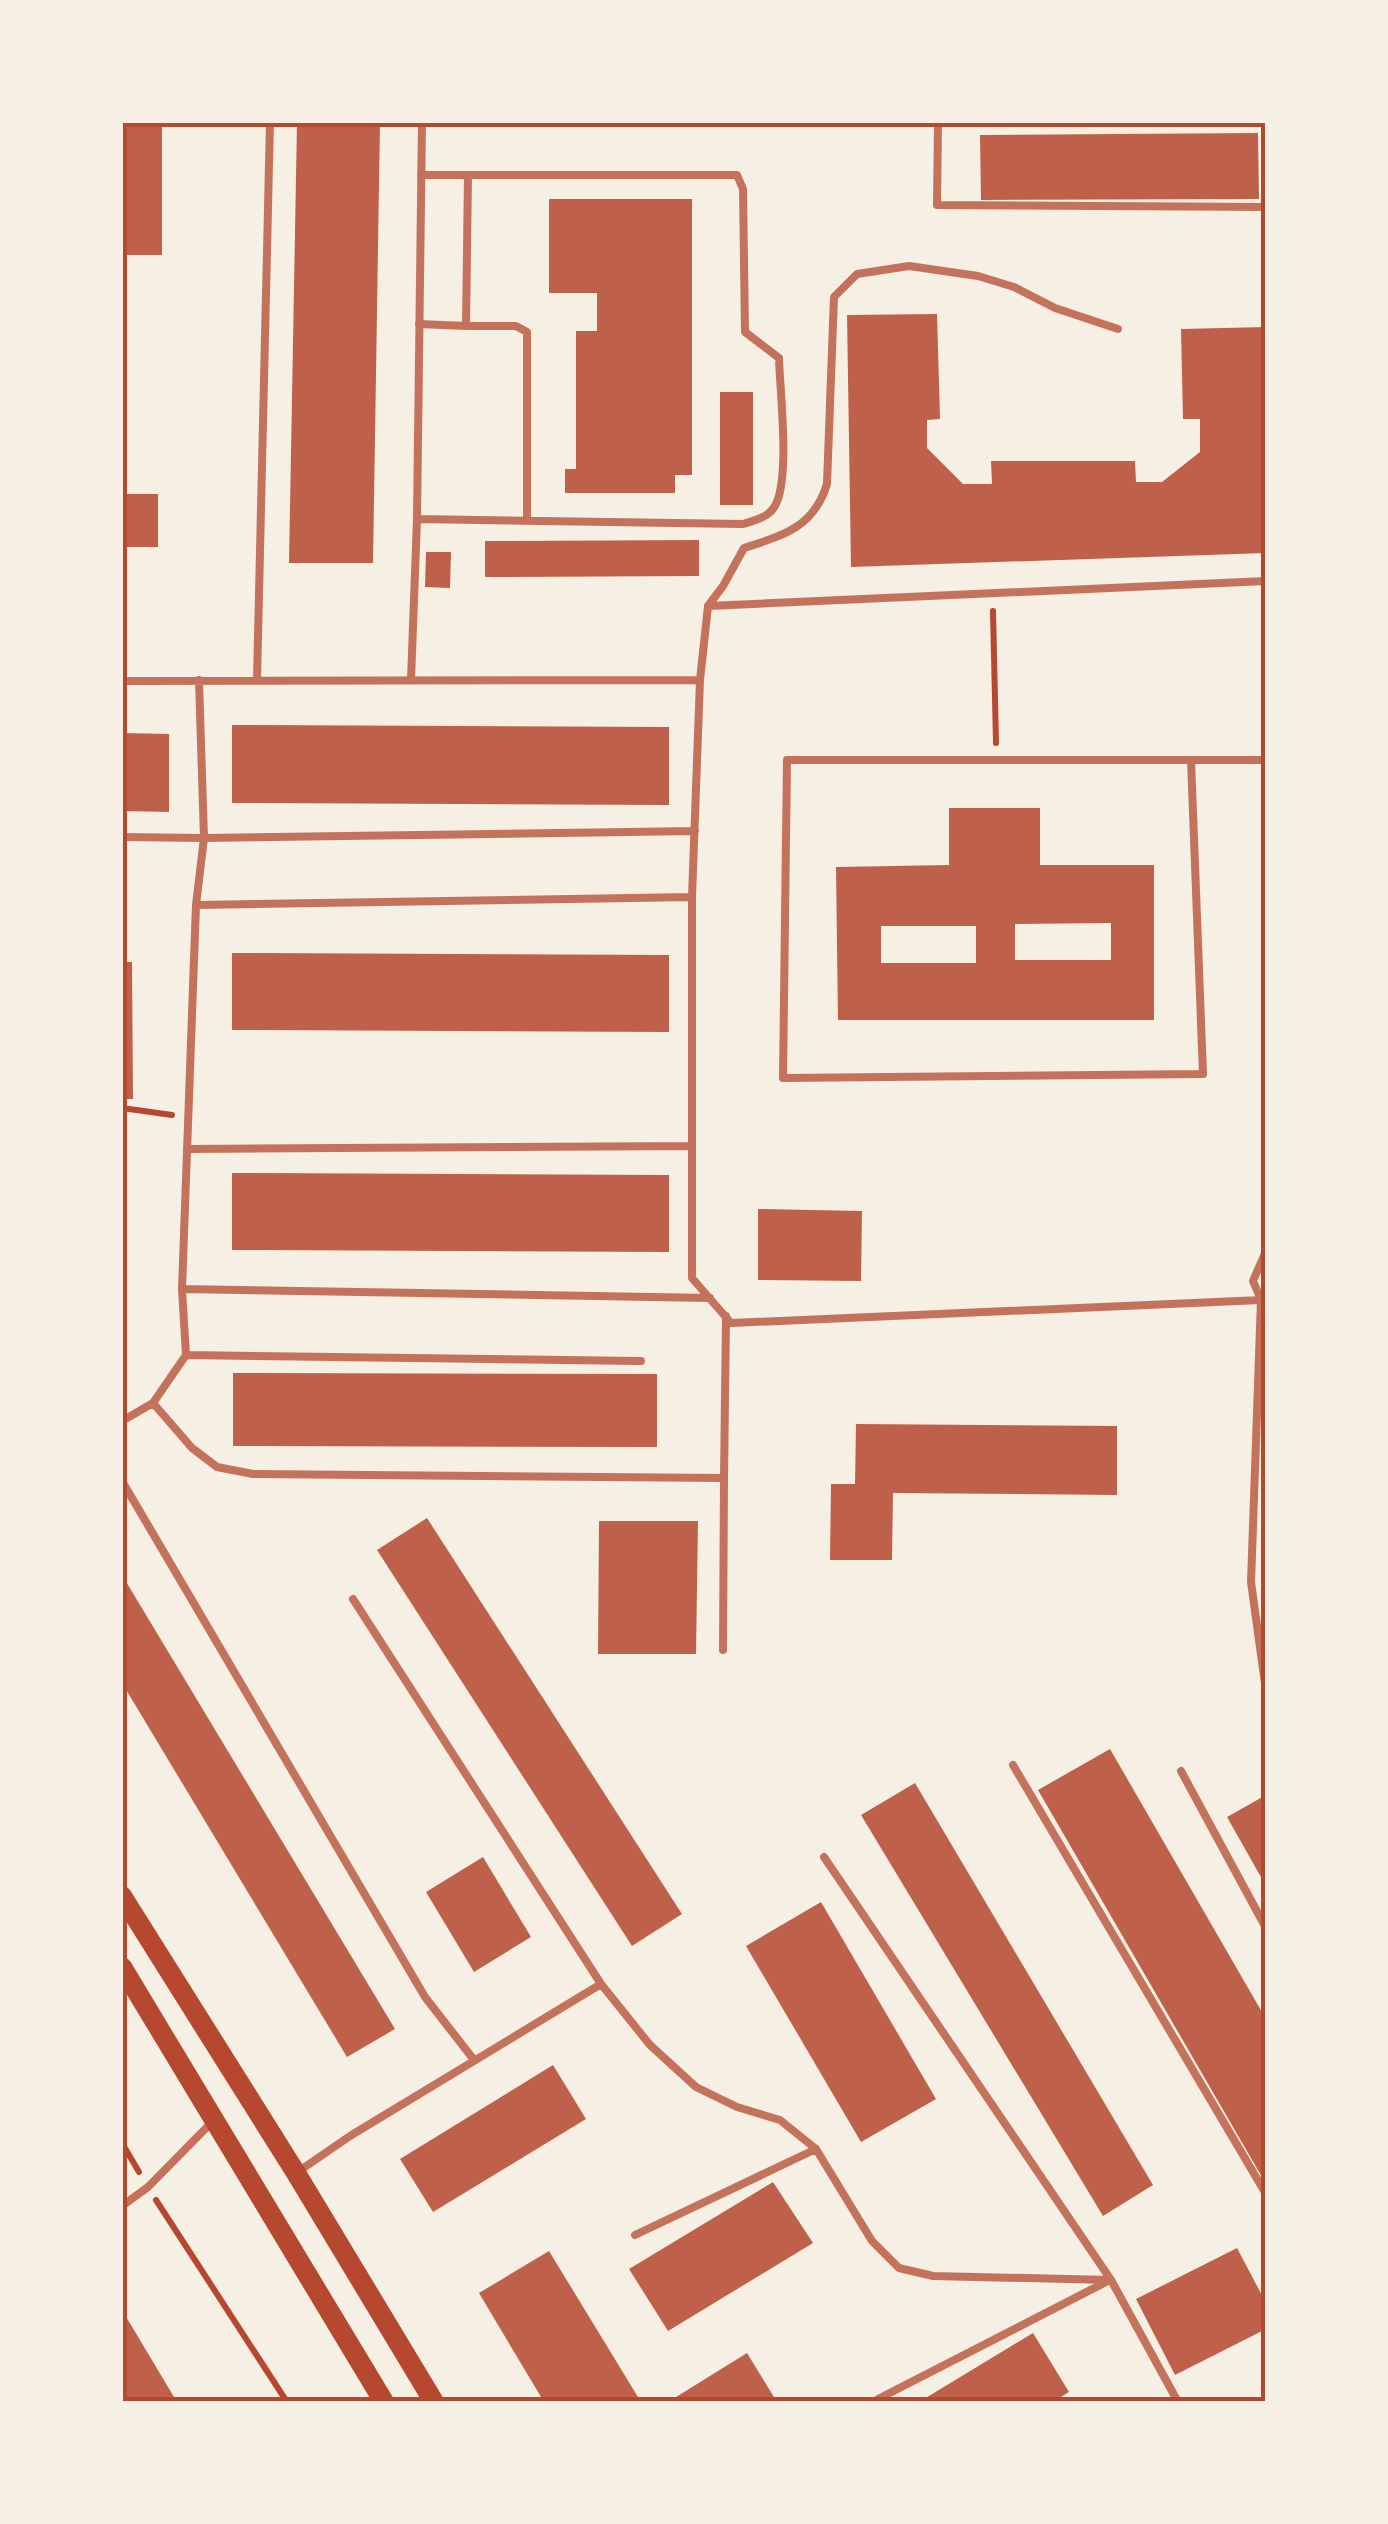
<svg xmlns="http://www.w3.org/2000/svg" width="1388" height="2524" font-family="'PT Sans Narrow',sans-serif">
<rect width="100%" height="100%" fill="#f6efe4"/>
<!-- building -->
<path fill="#bf614a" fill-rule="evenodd" d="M 122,122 L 162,122 L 162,255 L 122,255 Z
M 297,122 L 380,122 L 373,563 L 289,563 Z
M 1258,133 L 1259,199 L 981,200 L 980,135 Z
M 549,199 L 692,199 L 692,475 L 675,475 L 675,493 L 565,493 L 565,469 L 576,469 L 576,331 L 597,331 L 597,293 L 549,293 Z
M 937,314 L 940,419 L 927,420 L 927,448 L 963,484 L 992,484 L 991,461 L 1135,461 L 1136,482 L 1162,482 L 1200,452 L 1200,419 L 1183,419 L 1181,329 L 1266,327 L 1266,553 L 851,567 L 847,315 Z
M 720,392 L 753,392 L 753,505 L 720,505 Z
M 122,494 L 158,494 L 158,547 L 122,547 Z
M 699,540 L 699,576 L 485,577 L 485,541 Z
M 426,552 L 451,552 L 450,588 L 425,587 Z
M 232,725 L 669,727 L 669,805 L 232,803 Z
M 122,733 L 169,734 L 169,812 L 122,811 Z
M 949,808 L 1040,808 L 1040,865 L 1154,865 L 1154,1020 L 838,1020 L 836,867 L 949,865 ZM 1111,923 L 1111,960 L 1015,960 L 1015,924 ZM 881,926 L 976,926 L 976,963 L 881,963 Z
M 232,953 L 669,955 L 669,1032 L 232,1030 Z
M 122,962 L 132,962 L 133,1099 L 122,1099 Z
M 232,1173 L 669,1175 L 669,1252 L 232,1250 Z
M 758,1209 L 862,1211 L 861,1281 L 758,1280 Z
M 233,1373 L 657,1374 L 657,1447 L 233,1446 Z
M 856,1424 L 1117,1426 L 1117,1495 L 893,1493 L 892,1560 L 830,1560 L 831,1484 L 855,1484 Z
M 427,1518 L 682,1914 L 632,1946 L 377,1550 Z
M 599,1521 L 698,1521 L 696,1654 L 598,1654 Z
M 122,1575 L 395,2029 L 347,2057 L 122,1683 Z
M 1110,1749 L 1266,2019 L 1266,2184 L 1038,1790 Z
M 915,1783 L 1153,2185 L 1103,2216 L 861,1815 Z
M 1266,1795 L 1266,1886 L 1227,1817 Z
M 483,1857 L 531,1937 L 474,1972 L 426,1892 Z
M 821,1902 L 936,2099 L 861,2142 L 746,1946 Z
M 553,2065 L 586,2119 L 433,2212 L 400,2159 Z
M 773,2182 L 813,2243 L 668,2331 L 629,2269 Z
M 1237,2248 L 1266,2303 L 1266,2329 L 1175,2375 L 1136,2299 Z
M 549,2251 L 641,2402 L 544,2402 L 479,2293 Z
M 122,2310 L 177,2402 L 122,2402 Z
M 1033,2333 L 1069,2392 L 1053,2402 L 919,2402 Z
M 747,2353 L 777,2402 L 668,2402 Z"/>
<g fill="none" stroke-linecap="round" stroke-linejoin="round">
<!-- path -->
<path stroke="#b5482f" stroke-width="6" d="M 993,611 L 996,743
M 122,1108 L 172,1115
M 122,2143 L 139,2172
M 156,2200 L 287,2402"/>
<!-- service -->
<path stroke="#c5725c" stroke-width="8" d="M 938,122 L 937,205 L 1266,207
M 468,175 L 466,326 L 516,326 L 527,332 L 527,521
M 419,324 L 466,326
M 1118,329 L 1055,308 L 1014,287 L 978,276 L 909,266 L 857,274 L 834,297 L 827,484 C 814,527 784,535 744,548 L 723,586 L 708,606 L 700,680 L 692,897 L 692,1278 L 731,1323 L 1261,1300
M 417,519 L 743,524 C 756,520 770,517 776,504 C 790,474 780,393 779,358 L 745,332 L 743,189 L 737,175 L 421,175
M 708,606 L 1266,581
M 257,680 L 270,122
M 411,680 L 417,519 L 422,122
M 122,681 L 700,680
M 1191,760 L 1203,1074 L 783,1078 L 787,760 C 946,760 1106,760 1266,760
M 122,837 L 204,838 L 199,680
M 196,905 L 692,897
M 187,1149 L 692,1146
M 1266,1251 L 1253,1281 L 1261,1300 L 1251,1582 L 1266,1691
M 182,1289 L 710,1298
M 186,1355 L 641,1361
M 153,1403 L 192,1448 L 217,1467 L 253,1474 L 724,1478 L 726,1316
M 122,1421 L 153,1403 L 186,1355 L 182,1289 L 196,905 L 204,838 L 695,831
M 122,1481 L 425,1997 L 474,2060
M 353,1599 L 601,1984 L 650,2045 L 696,2087 L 737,2107 L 780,2120 L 816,2149 L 872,2241 L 899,2268 L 933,2276 L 1111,2280
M 723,1650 L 724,1478
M 1013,1765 L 1266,2194
M 1181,1771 L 1266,1928
M 824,1857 L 1111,2280 L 1178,2402
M 299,2171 L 350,2136 L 601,1984
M 122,2206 L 148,2187 L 214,2120
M 635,2235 L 816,2149
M 878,2399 L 1106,2282"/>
<!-- secondary -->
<path stroke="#b5482f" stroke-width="20" d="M 122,1896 L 296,2173 L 434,2402
M 122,1967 L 384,2402"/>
</g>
<!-- border -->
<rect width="1388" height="2524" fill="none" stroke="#f6efe4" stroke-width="250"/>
<rect x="125" y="125" width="1138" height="2274" fill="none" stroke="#b5482f" stroke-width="4"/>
</svg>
